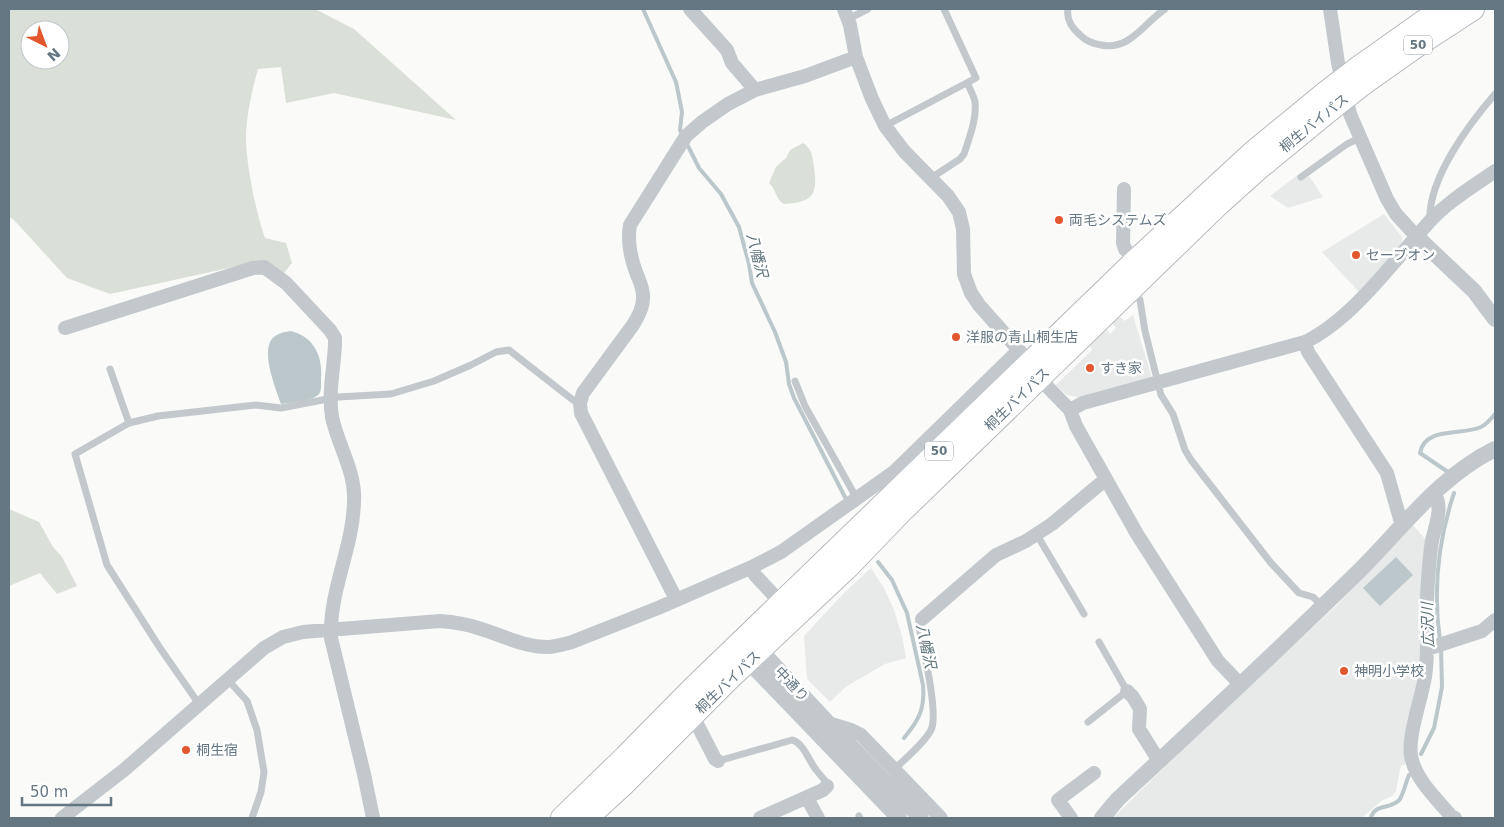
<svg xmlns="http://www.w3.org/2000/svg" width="1504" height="827" font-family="'DejaVu Sans','Noto Sans JP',sans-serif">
<rect width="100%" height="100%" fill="#fafaf8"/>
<!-- built -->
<path fill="#e8e9e9" d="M 1299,174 L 1303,180 L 1309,176 L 1323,197 L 1288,208 L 1270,196 Z
M 1384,214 L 1402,237 L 1402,245 L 1359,292 L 1322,252 Z
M 1133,315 L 1152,378 L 1079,398 L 1067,395 L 1056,385 L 1092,350 L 1089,345 L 1106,329 L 1110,334 L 1116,328 L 1112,323 L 1119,316 L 1125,321 Z
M 1413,525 L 1426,540 L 1421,665 L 1405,744 L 1405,765 L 1401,765 L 1396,791 L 1392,796 L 1381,801 L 1362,818 L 1113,818 L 1188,744 L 1337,605 Z
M 871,568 L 884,588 L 894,610 L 902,636 L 906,658 L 885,664 L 847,686 L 830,702 L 807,679 L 804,636 L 845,592 Z"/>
<!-- green -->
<path fill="#dadfd7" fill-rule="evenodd" d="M 9,9 L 315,9 L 354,29 L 456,120 L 334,93 L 286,103 L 281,67 L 258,69 C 252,91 246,116 246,138 C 246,164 256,213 265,238 L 286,243 L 292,263 L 284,273 L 256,262 L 110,294 L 67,278 L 14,220 L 9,217 ZM 30,30 L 60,30 L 60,60 L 30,60 Z
M 803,143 C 813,150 812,156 814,167 C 818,195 813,202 784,204 C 776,200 776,189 769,183 L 776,167 L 786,158 L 790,150 Z
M 9,509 L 39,522 L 53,547 L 62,557 L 77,586 L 57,594 L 40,573 L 9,586 Z"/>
<!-- water -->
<path fill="#bbc7cb" d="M 291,331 C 314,337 323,356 321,379 C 321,383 322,390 319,394 C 311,402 292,402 281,404 C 276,389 263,358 270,342 C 274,334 283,332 291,331 Z
M 1396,557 L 1413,575 L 1380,606 L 1363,588 Z"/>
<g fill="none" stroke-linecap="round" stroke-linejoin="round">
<!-- stream -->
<path stroke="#bbc7cb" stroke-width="4" d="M 643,9 L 676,82 L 682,112 L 680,130 L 682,135
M 686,142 L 699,168 L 721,194 L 739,227 L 749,264 L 752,283 L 775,332 L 786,362 L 789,384 L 794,398 L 847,501
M 1448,472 L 1420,453 C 1425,426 1462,436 1481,427 C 1487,424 1491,419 1495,414
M 878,562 L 892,580 L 907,613 L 923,685 C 925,709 919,720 904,738
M 1440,641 C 1433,592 1438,541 1454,493
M 1421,754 L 1434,728 L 1442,687 L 1441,648
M 1371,818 C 1374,803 1392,810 1400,799 C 1404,792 1406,782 1409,775"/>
<defs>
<path id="trunk" d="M 1359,67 L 1441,9
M 1363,84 L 1424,41 L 1473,9
M 562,818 L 625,757 L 691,690 L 1136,260 L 1252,153 L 1325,93
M 587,818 L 623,785 L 730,678 L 848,567 L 901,512 L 1219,204 L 1258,169 L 1330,110"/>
</defs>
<!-- trunk casing -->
<use href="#trunk" stroke="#b4b9bd" stroke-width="24"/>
<!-- service -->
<path stroke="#c3c8cc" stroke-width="7" d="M 1068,9 C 1066,20 1072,28 1080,35 C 1086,41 1094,44 1101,45 C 1130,51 1144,23 1165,9
M 848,19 L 868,9
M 885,126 L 976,78 L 944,9
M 1301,177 L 1347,144 L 1360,138
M 931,178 L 960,159 L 964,154 C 969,138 977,119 975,102 C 974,96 970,89 967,83
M 1430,220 C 1428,179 1469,124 1495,94
M 1133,291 L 1140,300 L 1145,331 L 1161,395 L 1173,414 L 1185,450 L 1191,460 L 1271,563 L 1299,593 L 1313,597 L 1322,606
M 110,369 L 129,423
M 795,381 L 805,406 L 857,499
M 1037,535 L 1084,614
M 228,680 L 247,701 L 257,730 L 264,772 L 261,792 L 252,818
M 199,704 L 160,648 L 107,565 L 75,454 L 129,423 L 158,416 L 256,405 L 281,408 L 338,397 L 391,394 L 434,381 L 471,365 L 496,352 L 509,350 L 573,400 L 580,403
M 1088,722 L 1127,691 L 1099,642
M 718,761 L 792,740 C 804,743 809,762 817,771 C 820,775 824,779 827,783 L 827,786
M 894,770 C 905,758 923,745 931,730 C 939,714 923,648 919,627 L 919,623 L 922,619
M 859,816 L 860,818"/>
<!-- minor -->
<path stroke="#c3c8cc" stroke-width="14" d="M 690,9 L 727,50 L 732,63 L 755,90
M 844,9 L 850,25 L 856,57 L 872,99 L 885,126 L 904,151 L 948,196 L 959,212 L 963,229 L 964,274 L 971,293 L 979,305 L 1019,350 L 1039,378 L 1070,410 L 1076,426 L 1137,534 L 1218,661 L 1240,684
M 1330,9 L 1338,63 L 1350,114 L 1387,199 L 1396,214 L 1417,237
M 1124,189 L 1123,243 L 1125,249 L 1136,260
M 65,328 L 253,268 L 264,267 L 286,283 L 330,330 L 335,338 L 335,344 C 334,368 328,393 332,417 C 338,446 356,472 354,502 C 353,548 329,591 331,638 L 364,774 L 373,818
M 1305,342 L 1308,352 L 1387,473 L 1402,526
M 1070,410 L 1083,403 L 1305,342 C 1353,319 1395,259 1431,220 C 1450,200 1474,186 1495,171
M 1434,493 C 1444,507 1435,526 1432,541 C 1429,559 1428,579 1427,598 C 1426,624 1429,651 1425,677 C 1421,700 1408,735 1411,756 C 1415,779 1436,798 1451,816 L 1455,818
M 752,567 L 755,575 L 782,604
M 676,599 L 581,413 L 580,403 L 583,393 L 633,325 C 638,317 643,308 643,299 C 644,289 639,280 636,272 C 630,256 627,242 630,225 L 686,136 L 702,122 L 728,104 L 755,90 L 805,76 L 856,57
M 922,619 L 996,555 L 1026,541 L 1052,524 L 1106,479
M 1427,649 L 1482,631 L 1495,620
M 1127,691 L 1133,697 L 1140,709 L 1139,729 L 1159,761
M 690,717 L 697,724 L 715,759 L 718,761
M 828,723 L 851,730 L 861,735 L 941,818
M 807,798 L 818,818
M 62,818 L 124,770 L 264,648 L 283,637 L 303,632 L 440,621 C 453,622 466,624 478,628 C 502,635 525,648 550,647 C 557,646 565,644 572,642 L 658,608 L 752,567 L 781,552 L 894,472 L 1019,350
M 760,818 L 823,790 L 827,786
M 1071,818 L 1058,800 L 1094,773"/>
<!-- tertiary -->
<path stroke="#c3c8cc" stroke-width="16" d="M 1417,237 L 1474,291 L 1495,319
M 750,646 L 760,650 L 828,723 L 921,818
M 745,652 L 748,661 L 899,818
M 1102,818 L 1118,799 C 1198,725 1277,651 1355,575 C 1400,531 1438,477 1495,449"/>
<!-- trunk -->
<use href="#trunk" stroke="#fff" stroke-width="22"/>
<defs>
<path id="trunk-bridge" d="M 1325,93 L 1359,67
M 1330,110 L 1363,84"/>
</defs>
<!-- trunk-bridge casing -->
<use href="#trunk-bridge" stroke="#b4b9bd" stroke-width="24" stroke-linecap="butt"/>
<!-- trunk-bridge -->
<use href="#trunk-bridge" stroke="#fff" stroke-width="22"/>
</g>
<!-- markers -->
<g fill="#e4572e" stroke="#fff" stroke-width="2">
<circle cx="1059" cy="220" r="5"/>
<circle cx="1356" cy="255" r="5"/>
<circle cx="956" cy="337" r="5"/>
<circle cx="1090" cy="368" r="5"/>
<circle cx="1344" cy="671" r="5"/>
<circle cx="186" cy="750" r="5"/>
</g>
<g text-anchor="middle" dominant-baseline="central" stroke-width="5" stroke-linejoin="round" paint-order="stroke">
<!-- shield labels -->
<g fill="#fff" stroke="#939fa8" stroke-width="1">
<rect x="1404" y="35.5" width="28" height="19" rx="4"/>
<rect x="925" y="441.5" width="28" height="19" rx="4"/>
</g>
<g font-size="12" font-weight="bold" fill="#657683">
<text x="1418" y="45">50</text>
<text x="939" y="451">50</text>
</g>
<!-- street labels -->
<g font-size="14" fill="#657683" stroke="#fff">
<text transform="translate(1314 123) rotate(-39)">桐生バイパス</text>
<text transform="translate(1017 399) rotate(-44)">桐生バイパス</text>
<text transform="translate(728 682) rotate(-44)">桐生バイパス</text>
<text transform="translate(792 684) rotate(47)">中通り</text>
</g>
<!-- poi labels -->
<g font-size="14" fill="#657683" stroke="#fff" text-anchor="start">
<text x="1069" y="220">両毛システムズ</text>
<text x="1366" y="255">セーブオン</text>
<text x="966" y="337">洋服の青山桐生店</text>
<text x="1100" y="368">すき家</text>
<text x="1354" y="671">神明小学校</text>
<text x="196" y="750">桐生宿</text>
</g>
<!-- water labels -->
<g font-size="15" font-style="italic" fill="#60757c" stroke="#fff">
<text transform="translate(757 255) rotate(76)">八幡沢</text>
<text transform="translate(1428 625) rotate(-92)">広沢川</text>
<text transform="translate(926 646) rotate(78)">八幡沢</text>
</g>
</g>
<!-- border -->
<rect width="1504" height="827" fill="none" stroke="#657683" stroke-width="20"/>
<!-- north arrow -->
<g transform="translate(45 45) rotate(138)"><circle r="24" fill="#ffffff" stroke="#c1c8cd"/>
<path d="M0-4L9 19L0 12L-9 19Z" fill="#e4572e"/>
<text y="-8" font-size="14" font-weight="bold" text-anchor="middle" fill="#657683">N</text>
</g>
<!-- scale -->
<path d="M22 797v8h89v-8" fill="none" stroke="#657683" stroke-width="2.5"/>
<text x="30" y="797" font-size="15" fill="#657683" stroke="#ffffff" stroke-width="4" paint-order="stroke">50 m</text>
</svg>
